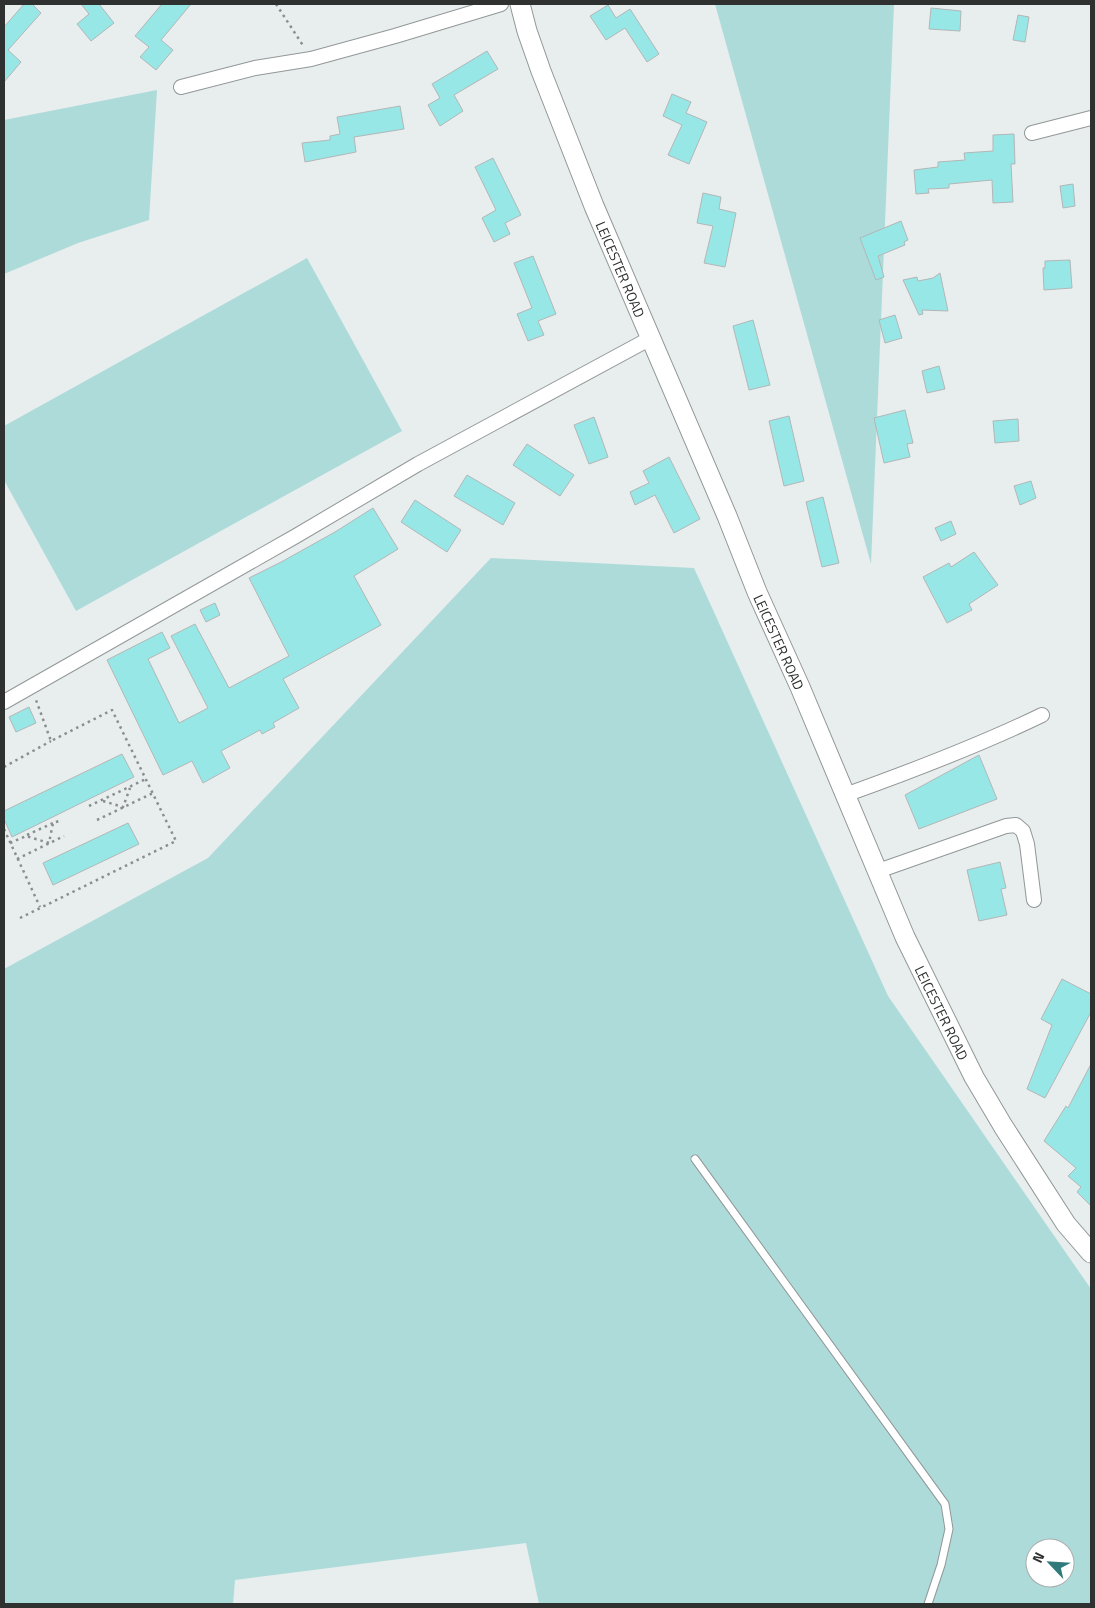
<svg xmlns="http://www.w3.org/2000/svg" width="1095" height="1608" font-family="'Titillium Web',sans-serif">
<rect width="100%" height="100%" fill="#e8eded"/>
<!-- green -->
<path fill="#addbda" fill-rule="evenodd" d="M 715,4 L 894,4 L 871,564 Z
M 157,90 L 149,220 L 78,243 L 4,274 L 4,120 Z
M 307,258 L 402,431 L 76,611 L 4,480 L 4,426 Z
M 491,558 L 694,568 L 888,996 L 1091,1289 L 1091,1604 L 539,1604 L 526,1543 L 235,1580 L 233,1604 L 4,1604 L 4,969 L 208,858 ZM 1035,1548 L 1065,1548 L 1065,1578 L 1035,1578 Z"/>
<!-- building -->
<path fill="#98e7e7" stroke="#b2b7b7" d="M 24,4 L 32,4 L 41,13 L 8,50 L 21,62 L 4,82 L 4,27 Z
M 81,4 L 99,4 L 114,23 L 91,41 L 77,24 L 89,14 Z
M 162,4 L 191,4 L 161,40 L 173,50 L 156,70 L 140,57 L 149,47 L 135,36 Z
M 608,5 L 616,18 L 630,9 L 659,54 L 647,62 L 625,28 L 606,40 L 590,16 Z
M 931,8 L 961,11 L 960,31 L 929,29 Z
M 1018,15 L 1029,17 L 1025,42 L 1013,40 Z
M 487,51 L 498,69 L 454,95 L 463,111 L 440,126 L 428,105 L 440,98 L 432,84 Z
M 672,94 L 691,102 L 686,113 L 707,122 L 689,164 L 668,155 L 682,125 L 663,116 Z
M 400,106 L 404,129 L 354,137 L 356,152 L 305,162 L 302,143 L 330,140 L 330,136 L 340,134 L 337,117 Z
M 1014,134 L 1015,164 L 1011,164 L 1013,202 L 993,203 L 992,180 L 949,184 L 949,188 L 928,189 L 929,193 L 916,194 L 914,170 L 938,167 L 938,162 L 965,160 L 964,153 L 993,151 L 993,135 Z
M 493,158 L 521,215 L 505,223 L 510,234 L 494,242 L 482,218 L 496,210 L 475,167 Z
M 1073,184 L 1075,206 L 1063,208 L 1060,186 Z
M 703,193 L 721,197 L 719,209 L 736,213 L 725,267 L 704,263 L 713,226 L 697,223 Z
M 901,221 L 908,240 L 904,242 L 905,245 L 878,256 L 884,277 L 876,280 L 860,238 Z
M 533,256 L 556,314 L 538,321 L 544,335 L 528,341 L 517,314 L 532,308 L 514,263 Z
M 1070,260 L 1072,288 L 1044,290 L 1043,268 L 1045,268 L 1045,261 Z
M 940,273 L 948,311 L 922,310 L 923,314 L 919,315 L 903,280 L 917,277 L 918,281 L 933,278 Z
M 895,315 L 902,338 L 885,343 L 879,320 Z
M 753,320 L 770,385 L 749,390 L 733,326 Z
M 939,366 L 945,389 L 927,393 L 922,371 Z
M 905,410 L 913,443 L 907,444 L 910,457 L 884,463 L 874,418 Z
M 789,416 L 804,481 L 784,486 L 769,421 Z
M 594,417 L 608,457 L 589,464 L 574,425 Z
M 1018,419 L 1019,441 L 995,443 L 993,421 Z
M 527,444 L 574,475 L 560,496 L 513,465 Z
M 669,457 L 700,519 L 674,533 L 655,495 L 635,505 L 630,492 L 649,483 L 643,471 Z
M 467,475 L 515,503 L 503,525 L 454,496 Z
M 1031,481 L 1036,498 L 1020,505 L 1014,486 Z
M 823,497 L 839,563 L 822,567 L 806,502 Z
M 415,500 L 461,530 L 447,552 L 401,522 Z
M 373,508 L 398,549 L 354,576 L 381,625 L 283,679 L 299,708 L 273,723 L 275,727 L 262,734 L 260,730 L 221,751 L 230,768 L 203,783 L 192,761 L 163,775 L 107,660 L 162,632 L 170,648 L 148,659 L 179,723 L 208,708 L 171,636 L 195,624 L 229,688 L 289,656 L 249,578 L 283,561 L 335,532 Z
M 951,521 L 956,534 L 941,541 L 935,528 Z
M 974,552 L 998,585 L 969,604 L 972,610 L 947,623 L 923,577 L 949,563 L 951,567 Z
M 215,603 L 220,615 L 206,622 L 200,610 Z
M 29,707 L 36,723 L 16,732 L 9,717 Z
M 122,754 L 134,777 L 12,837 L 4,819 L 4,811 Z
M 979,755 L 997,799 L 919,829 L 905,795 Z
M 128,823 L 139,844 L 53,885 L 43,863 Z
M 1000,862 L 1006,888 L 1001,889 L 1007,915 L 979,921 L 967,870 Z
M 1062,979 L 1091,994 L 1091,1012 L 1045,1098 L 1027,1089 L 1052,1025 L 1041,1019 Z
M 1091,1064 L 1091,1206 L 1077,1192 L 1081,1187 L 1068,1176 L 1076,1168 L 1044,1141 L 1066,1106 L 1068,1108 Z"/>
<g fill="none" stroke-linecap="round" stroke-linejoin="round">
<defs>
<path id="lane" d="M 695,1159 L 945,1504 L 949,1529 L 941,1565 L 928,1604"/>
<path id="street" d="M 181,87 L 255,68 L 311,59 L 395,36 L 501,4
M 1032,133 L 1091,118
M 4,702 L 296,536 L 418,464 L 651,338
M 845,795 C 912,771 978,746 1042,715
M 878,871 L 1006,826 L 1016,825 L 1023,831 L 1027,844 L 1034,900"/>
<g id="secondary">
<path id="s1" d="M 520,4 L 527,31 L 541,71 L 594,206 L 727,516 L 757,592 L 800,687 L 905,937 L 974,1077 L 1003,1126 L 1066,1224 L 1091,1253"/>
</g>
</defs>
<!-- lane casing -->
<use href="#lane" stroke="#929797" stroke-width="9"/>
<!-- street casing -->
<use href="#street" stroke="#929797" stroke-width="16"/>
<!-- secondary casing -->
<use href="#secondary" stroke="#929797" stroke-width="21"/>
<!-- path -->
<path stroke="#8a8e8e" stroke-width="2.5" stroke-dasharray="2.5 4" stroke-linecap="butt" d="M 276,4 L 304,47
M 4,767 L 51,741
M 103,801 L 123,807 L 130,788
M 89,806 L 146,779
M 97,820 L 153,793
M 4,829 L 40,907
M 27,835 L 53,823
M 10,843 L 26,836 L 49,843 L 53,823 L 59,821
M 17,859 L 64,836
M 20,918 L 176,841 L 112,710 L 51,741 L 36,700"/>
<!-- lane -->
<use href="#lane" stroke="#fff" stroke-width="7"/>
<!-- street -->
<use href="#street" stroke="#fff" stroke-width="14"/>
<!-- secondary -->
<use href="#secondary" stroke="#fff" stroke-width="19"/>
</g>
<g text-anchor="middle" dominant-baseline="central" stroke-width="4.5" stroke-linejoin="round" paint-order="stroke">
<!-- street labels -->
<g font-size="14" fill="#2f3131" stroke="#fff">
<text stroke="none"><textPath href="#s1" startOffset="284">LEICESTER ROAD</textPath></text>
<text stroke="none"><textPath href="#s1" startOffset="689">LEICESTER ROAD</textPath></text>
<text stroke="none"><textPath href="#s1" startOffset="1094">LEICESTER ROAD</textPath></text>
</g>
</g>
<!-- border -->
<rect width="1095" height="1608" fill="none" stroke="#2f3131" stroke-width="10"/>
<!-- north arrow -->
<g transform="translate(1050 1563) rotate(295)"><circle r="24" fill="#ffffff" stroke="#acadad"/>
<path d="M0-4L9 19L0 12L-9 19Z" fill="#317a7b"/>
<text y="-8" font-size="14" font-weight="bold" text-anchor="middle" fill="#2f3131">N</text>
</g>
</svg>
